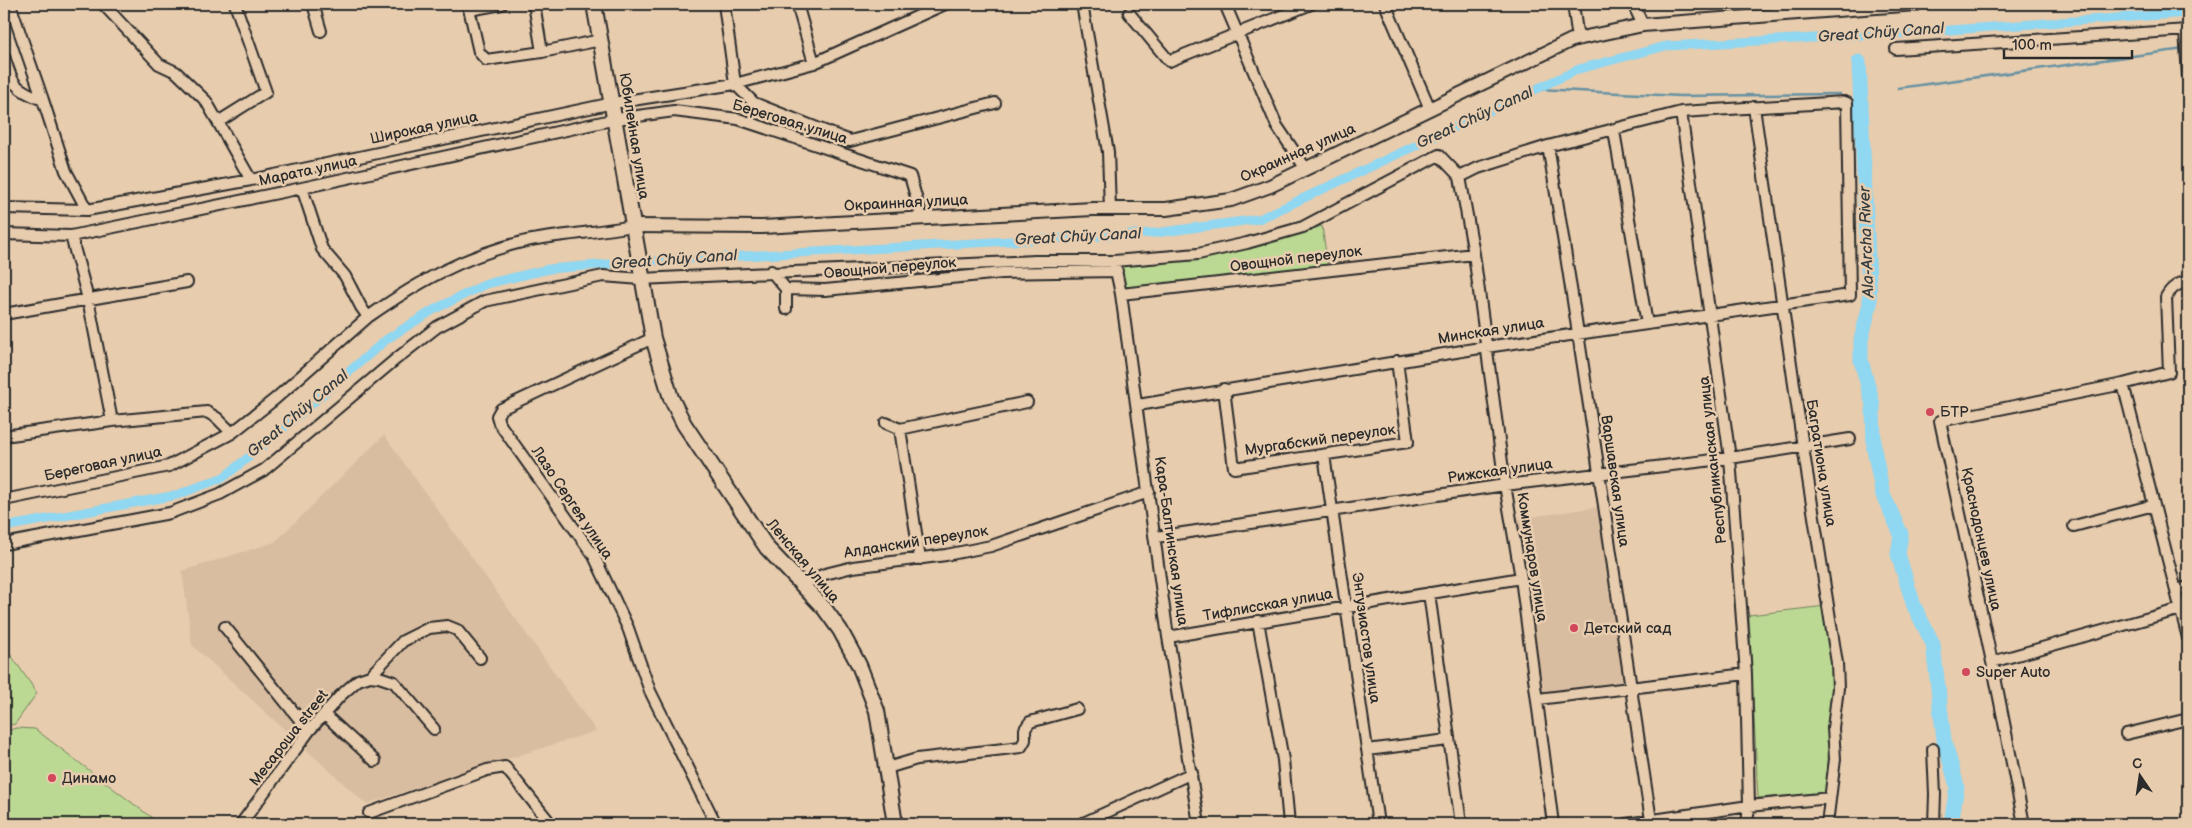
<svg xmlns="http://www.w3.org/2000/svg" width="2192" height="828" font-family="'Balsamiq Sans',sans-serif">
<rect width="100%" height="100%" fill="#e7ccae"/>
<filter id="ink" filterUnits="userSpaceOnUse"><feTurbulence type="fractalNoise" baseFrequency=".02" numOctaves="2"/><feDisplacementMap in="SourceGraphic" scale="10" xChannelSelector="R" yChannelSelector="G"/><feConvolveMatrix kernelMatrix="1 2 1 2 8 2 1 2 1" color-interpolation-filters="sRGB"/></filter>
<g filter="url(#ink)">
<!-- built -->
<path fill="#d9bda0" d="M 384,435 L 596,731 L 366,804 L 192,645 L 182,571 L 275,542 Z
M 1598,507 L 1623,681 L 1542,692 L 1517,519 Z"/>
<!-- green -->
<path fill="#bbd992" stroke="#73825e" d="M 1322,226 L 1328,267 L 1126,289 L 1121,265 L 1251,247 Z
M 1826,606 L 1834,671 L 1830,720 L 1827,793 L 1758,798 L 1749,615 Z
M 4,645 L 37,693 L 15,724 L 4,726 Z
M 16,728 L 35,729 L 160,824 L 4,824 L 4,732 Z"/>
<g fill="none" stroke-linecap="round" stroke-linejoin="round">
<!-- stream -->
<path stroke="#6892a2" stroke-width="2.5" d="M 1898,88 L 2184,49
M 1537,89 L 1681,96 L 1840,94"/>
<!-- canal -->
<path stroke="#90d7f1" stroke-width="9" d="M 4,527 L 177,495 L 224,477 L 260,448 L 387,339 L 435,309 L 486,284 L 549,269 L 633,262 L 1155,233 L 1259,219 L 1579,69 L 1666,46 L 1909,33 L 2188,13"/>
<!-- river -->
<path stroke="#90d7f1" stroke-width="15" d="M 1859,62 L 1870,304 L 1861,340 L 1861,360 L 1873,405 L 1874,449 L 1883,495 L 1901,534 L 1898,554 L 1914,606 L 1933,644 L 1944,740 L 1957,786 L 1951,824"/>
<defs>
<path id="minor" d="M 10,4 L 43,100
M 103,4 L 159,64 L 176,72 L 206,101 L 251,180
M 313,4 L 321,31
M 468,4 L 479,52 L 486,60 L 542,52 L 601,40
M 534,4 L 542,52
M 724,4 L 735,84 L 754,103 L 850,141 L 995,103
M 797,4 L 814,63
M 1082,4 L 1108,152 L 1110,209
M 1225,4 L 1277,126 L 1306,169
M 1385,4 L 1430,109
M 1573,4 L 1578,39
M 1633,4 L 1643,25
M 469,10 L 502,4
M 1129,13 L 1169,61 L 1311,4
M 2185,30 L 2188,76
M 1896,49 L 2188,30
M 4,56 C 13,86 14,88 43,100 L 66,171 L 87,210
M 1754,107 L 1803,447 L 1837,663 L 1838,688 L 1833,728 L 1835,759 L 1827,824
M 1681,112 L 1730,458 L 1746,674 L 1749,806 L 1747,824
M 218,122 L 266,92 L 235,4
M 1614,131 L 1647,324
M 1548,146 C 1586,370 1616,595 1651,820
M 1460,177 L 1474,254 L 1505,485 L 1521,578 L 1553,824
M 4,208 L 87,210 L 251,180 L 613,103 L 735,84 L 814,63 L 945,4
M 4,234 L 71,236 L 302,188 L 616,119 L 674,111 L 738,119 L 910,176 L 922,218
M 71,236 L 88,299 L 112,421
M 1114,261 L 1121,294 L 1168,637 L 1199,824
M 771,271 L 786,289 L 786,309
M 786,289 L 825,290 L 1002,273 L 1117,271
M 1121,294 L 1474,254
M 4,314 L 187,282
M 368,317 C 418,282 462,257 522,242 C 558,234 596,233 632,226
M 653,338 L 501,409 L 497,416 L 499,423 L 594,556 L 628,628 L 650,691 L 716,824
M 2123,384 L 2188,638
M 1224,389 L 1234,468 L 1408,442 L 1397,361
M 1138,405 L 1486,347 L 1850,295 L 1847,103 L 1844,102 L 1681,112 L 1548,146 L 1478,168 L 1460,177
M 886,423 L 900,429 L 1027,402
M 900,429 L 920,559
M 4,436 L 112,421 L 207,412 L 217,418 L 232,433
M 1324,455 L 1378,824
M 4,500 L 169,466 L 232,433 L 275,399 L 368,317 L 361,307 L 345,276 L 322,249 L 302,188
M 2074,526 L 2154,505
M 1156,537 L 1505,485 L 1730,458 L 1850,439
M 4,544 L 170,513 L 220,494 L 264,470 L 396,359 L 437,327 L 485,301 L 603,276 L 641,279 L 1035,261 L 1114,261 L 1198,254 L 1247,243 L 1303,227 L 1439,155 L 1460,177
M 802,584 L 825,574 L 853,567 L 946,555 L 991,546 L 1149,492
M 2176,590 L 2188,587
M 1429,593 L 1461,824
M 1258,621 L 1283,760 L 1289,824
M 225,627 L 309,731
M 1168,637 L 1521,578
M 1992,662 L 2181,609
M 370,676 L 403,641 L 429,628 L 447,626 L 457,630 L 480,658
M 1538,699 L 1746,674
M 324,714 L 375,761
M 2126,734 L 2188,719
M 1933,749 L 1935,794 L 1934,824
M 1367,750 L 1448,740
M 887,768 L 917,759 L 1021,747 L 1025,740 L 1025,729 L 1030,722 L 1077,709
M 369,813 L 487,770 L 505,767 L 551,824
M 241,824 L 309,731 L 340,696 L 358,680 L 370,676 L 379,677 L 394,682 L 434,729
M 1081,824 L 1192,773
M 1626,824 L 1749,806 L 1830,798
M 2024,824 L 1992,662 L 1940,421 L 2123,384 L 2169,372 L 2166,297 C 2171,288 2178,283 2188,281"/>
<path id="tertiary" d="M 632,226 L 762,227 L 1093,209 L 1166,209 L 1231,200 L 1270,186 L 1572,40 L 1643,25 L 1916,4"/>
<path id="secondary" d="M 594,4 L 653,338 L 671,398 L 684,424 L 767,548 L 824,608 L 840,630 L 859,665 L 877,711 L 895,824"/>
</defs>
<!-- minor casing -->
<use href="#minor" stroke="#2b2b2b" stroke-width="14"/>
<!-- tertiary casing -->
<use href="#tertiary" stroke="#2b2b2b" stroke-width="16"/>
<!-- secondary casing -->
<use href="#secondary" stroke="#2b2b2b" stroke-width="18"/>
<!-- minor -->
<use href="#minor" stroke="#e7ccae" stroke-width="10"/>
<!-- tertiary -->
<use href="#tertiary" stroke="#e7ccae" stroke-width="12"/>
<!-- secondary -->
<use href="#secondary" stroke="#e7ccae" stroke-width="14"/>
</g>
</g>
<!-- markers -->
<g fill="#d1495b" stroke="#e7ccae" stroke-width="2">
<circle cx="1930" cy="412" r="5"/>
<circle cx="1574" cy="628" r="5"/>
<circle cx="1966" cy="672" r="5"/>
<circle cx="52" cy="778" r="5"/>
</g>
<g text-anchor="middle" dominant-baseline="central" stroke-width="5" stroke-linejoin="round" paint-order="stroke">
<!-- street labels -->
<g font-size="15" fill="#2b2b2b" stroke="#e7ccae">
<text transform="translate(790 122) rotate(17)">Береговая улица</text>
<text transform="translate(424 128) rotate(-12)">Широкая улица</text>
<text transform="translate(634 136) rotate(81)">Юбилейная улица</text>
<text transform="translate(1298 153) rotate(-24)">Окраинная улица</text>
<text transform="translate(308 171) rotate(-12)">Марата улица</text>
<text transform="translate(906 203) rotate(-3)">Окраинная улица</text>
<text transform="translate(1296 259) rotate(-7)">Овощной переулок</text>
<text transform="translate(890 268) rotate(-5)">Овощной переулок</text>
<text transform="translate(1491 331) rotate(-9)">Минская улица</text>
<text transform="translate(1320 440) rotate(-8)">Мургабский переулок</text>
<text transform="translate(1713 460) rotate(-96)">Республиканская улица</text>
<text transform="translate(1821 463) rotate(81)">Багратиона улица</text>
<text transform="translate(103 464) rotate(-12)">Береговая улица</text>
<text transform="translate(1500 471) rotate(-8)">Рижская улица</text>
<text transform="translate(1615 481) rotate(82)">Варшавская улица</text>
<text transform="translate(572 503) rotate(56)">Лазо Сергея улица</text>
<text transform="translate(1981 539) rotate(78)">Краснодонцев улица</text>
<text transform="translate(1171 541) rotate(82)">Кара-Балтинская улица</text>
<text transform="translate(916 542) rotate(-9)">Алданский переулок</text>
<text transform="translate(1532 557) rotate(81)">Коммунаров улица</text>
<text transform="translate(803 561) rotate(50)">Ленская улица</text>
<text transform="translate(1268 605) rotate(-10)">Тифлисская улица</text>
<text transform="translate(1366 638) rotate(82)">Энтузиастов улица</text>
<text transform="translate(289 738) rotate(-52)">Месароша street</text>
</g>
<!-- poi labels -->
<g font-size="15" fill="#2b2b2b" stroke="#e7ccae" text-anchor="start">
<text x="1940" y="412">БТР</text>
<text x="1584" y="628">Детский сад</text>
<text x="1976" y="672">Super Auto</text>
<text x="62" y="778">Динамо</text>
</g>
<!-- water labels -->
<g font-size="16" font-style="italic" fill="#353c3f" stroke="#e7ccae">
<text transform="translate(1881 33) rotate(-4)">Great Chüy Canal</text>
<text transform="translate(1475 118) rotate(-25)">Great Chüy Canal</text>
<text transform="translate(1078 237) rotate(-3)">Great Chüy Canal</text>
<text transform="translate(1867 242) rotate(-92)">Ala-Archa River</text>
<text transform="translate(674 260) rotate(-4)">Great Chüy Canal</text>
<text transform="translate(298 414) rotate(-40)">Great Chüy Canal</text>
</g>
</g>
<!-- margin -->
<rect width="2192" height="828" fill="none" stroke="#e7ccae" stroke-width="20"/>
<rect x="10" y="10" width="2172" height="808" fill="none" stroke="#2b2b2b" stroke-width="2" filter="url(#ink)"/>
<!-- north arrow -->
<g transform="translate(2140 776) rotate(347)" stroke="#e7ccae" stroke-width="4" paint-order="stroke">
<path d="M0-4L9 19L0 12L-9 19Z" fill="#2b2b2b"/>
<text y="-8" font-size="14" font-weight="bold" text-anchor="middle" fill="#2b2b2b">С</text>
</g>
<!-- scale -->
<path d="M2004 50v8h128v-8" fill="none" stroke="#2b2b2b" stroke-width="2.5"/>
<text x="2012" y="50" font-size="15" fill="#2b2b2b" stroke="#e7ccae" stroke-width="4" paint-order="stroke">100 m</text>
</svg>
